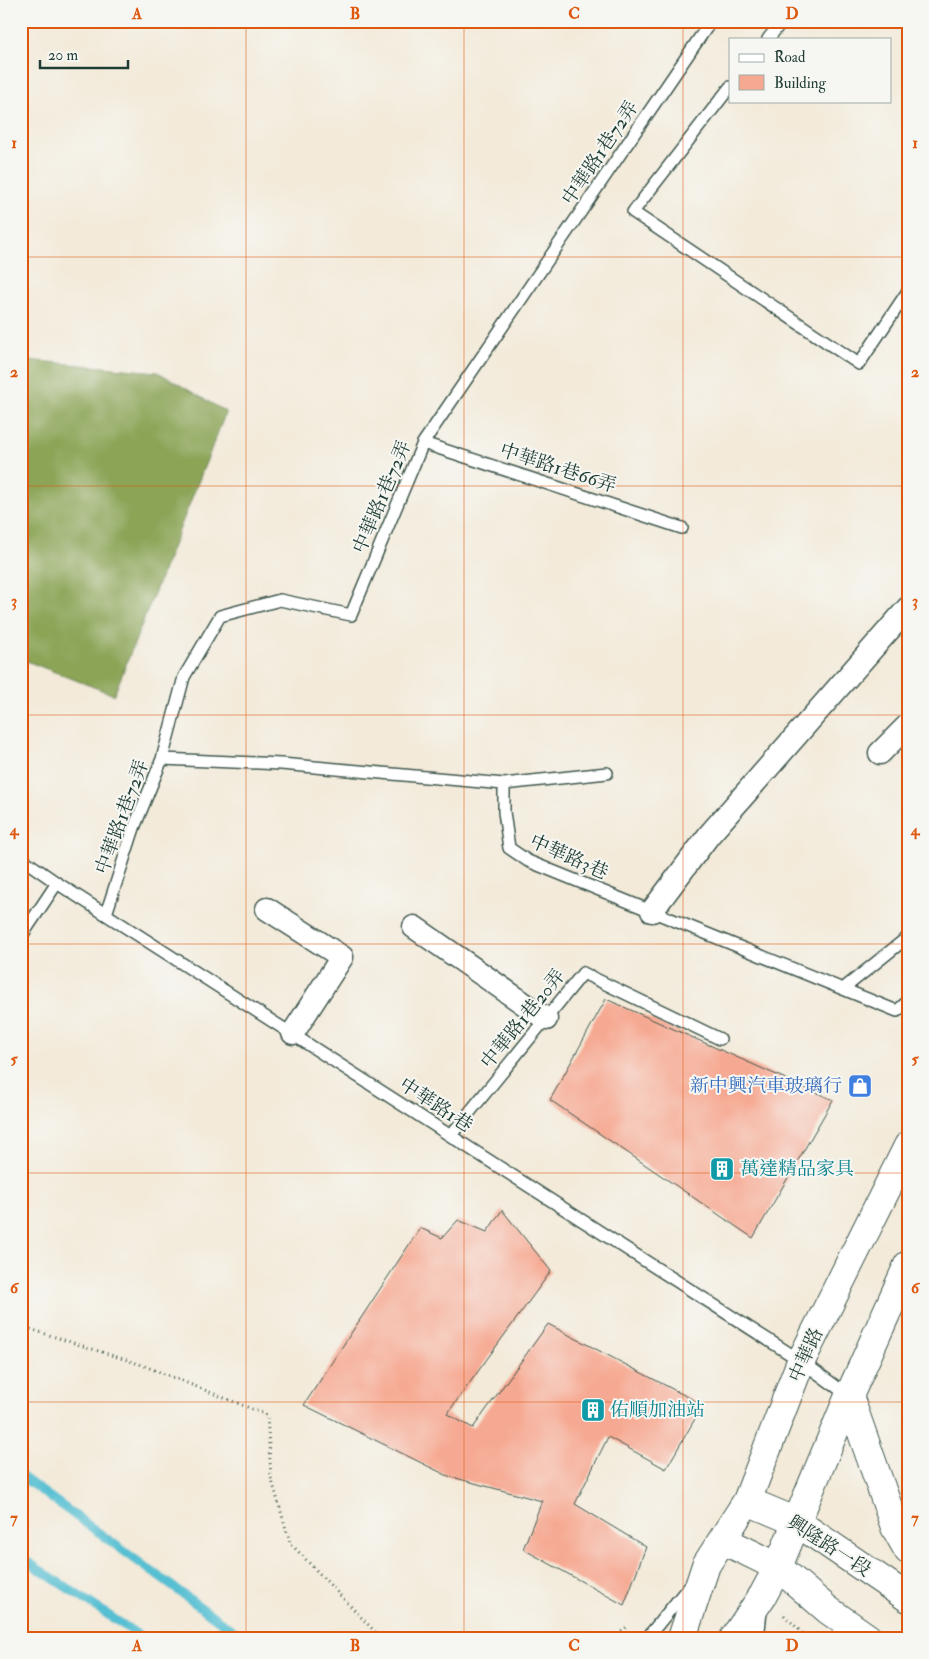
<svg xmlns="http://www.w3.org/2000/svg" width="929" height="1659" font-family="'IM FELL Double Pica','Noto Serif TC',serif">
<rect width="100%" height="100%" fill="#f6f6f2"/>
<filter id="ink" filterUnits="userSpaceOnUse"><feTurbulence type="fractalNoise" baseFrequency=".02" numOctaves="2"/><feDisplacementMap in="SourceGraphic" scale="10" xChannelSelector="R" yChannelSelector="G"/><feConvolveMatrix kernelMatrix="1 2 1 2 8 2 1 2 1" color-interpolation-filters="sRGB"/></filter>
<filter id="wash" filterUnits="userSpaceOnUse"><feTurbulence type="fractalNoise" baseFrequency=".0096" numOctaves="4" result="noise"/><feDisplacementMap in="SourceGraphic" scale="20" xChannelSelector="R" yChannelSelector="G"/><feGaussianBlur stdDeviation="1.12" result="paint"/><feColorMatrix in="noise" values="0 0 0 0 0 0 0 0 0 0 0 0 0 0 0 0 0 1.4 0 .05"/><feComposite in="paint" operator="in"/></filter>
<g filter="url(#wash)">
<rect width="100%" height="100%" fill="#f3ead9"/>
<!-- forest -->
<path fill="#8ba456" stroke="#557045" d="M 27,360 L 158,372 L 226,412 L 114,695 L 21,659 L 21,370 Z"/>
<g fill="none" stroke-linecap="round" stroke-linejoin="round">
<!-- stream -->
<path stroke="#56bfd2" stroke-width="9" d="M 21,1476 L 243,1638
M 21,1556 L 25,1560 L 143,1638"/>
</g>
<g id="blocks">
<!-- building -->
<path fill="#f6a992" d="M 606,999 L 833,1100 L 753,1238 L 550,1100 Z
M 502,1210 L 551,1271 L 447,1414 L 473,1428 L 548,1324 L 703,1405 L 666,1469 L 608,1437 L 575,1504 L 646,1547 L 624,1605 L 523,1549 L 542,1501 L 448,1476 L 304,1405 L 420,1228 L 442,1238 L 458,1220 L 487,1232 Z"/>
</g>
</g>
<g filter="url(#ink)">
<use href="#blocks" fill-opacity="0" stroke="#3f574d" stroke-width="1"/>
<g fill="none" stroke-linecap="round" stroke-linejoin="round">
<defs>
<path id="service" d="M 768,39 L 782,21
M 730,87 L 633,212 L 859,364 L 908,291
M 423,443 L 682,528
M 162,759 L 281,764 L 504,784 L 607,773
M 504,784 L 504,812 L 509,848 L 528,861 L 897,1011 L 908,1001
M 21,858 L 57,883 L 801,1361 L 849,1396
M 106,914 L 134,828 L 162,759 L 184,677 L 220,616 L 280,600 L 351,615 L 423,443 L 711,21
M 21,937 L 57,883
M 843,989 L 908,937
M 451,1135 L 583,973 L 720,1039
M 647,1638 L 691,1584
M 758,1638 L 761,1612"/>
<path id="minor" d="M 880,753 L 908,725
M 267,909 L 342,957 L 293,1033
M 652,911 L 709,835 L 908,608
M 414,927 L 546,1019"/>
<path id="tertiary" d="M 849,1396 L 895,1527 L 908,1550
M 747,1501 L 795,1521 L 908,1598
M 723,1540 L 778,1567 L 828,1610 L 868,1638"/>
<path id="primary" d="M 682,1638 L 706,1565 L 747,1501 L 801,1361 L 908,1146
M 734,1638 L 763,1595 L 778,1567 L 849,1396 L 908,1265"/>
</defs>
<!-- service casing -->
<use href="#service" stroke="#3f574d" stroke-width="14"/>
<!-- minor casing -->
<use href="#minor" stroke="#3f574d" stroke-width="25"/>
<!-- tertiary casing -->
<use href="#tertiary" stroke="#3f574d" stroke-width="30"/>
<!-- primary casing -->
<use href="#primary" stroke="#3f574d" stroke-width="30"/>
<!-- path -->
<path stroke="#3f574d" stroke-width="3" stroke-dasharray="1 4" stroke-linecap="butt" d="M 21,1326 L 142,1365 L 267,1415 L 271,1477 L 290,1543 L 381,1638
M 784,1615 L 807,1638
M 614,1638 L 629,1625"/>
<!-- service -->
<use href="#service" stroke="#fff" stroke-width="11"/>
<!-- minor -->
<use href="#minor" stroke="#fff" stroke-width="22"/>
<!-- tertiary -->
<use href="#tertiary" stroke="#fff" stroke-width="28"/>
<!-- primary -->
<use href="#primary" stroke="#fff" stroke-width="28"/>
</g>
</g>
<!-- grid -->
<path fill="none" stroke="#de580e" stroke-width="1" stroke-opacity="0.55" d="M 246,21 L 246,1638M 464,21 L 464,1638M 683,21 L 683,1638M 21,257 L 908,257M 21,486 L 908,486M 21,715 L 908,715M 21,944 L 908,944M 21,1173 L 908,1173M 21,1402 L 908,1402"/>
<!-- icons -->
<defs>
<symbol id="shop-square" viewBox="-11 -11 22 22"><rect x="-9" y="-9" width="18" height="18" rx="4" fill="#3f7fe0" stroke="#f6f6f2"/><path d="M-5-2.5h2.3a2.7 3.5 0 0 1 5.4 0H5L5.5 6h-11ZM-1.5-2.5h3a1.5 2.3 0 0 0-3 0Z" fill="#fff"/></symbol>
<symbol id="building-square" viewBox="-11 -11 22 22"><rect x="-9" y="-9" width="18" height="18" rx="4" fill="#0f9aa8" stroke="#f6f6f2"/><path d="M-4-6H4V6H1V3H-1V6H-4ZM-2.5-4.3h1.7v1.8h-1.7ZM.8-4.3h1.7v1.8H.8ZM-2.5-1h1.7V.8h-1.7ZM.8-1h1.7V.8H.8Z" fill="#fff"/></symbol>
</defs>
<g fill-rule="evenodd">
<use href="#shop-square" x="846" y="1072" width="28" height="28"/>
<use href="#building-square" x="708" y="1155" width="28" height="28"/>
<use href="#building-square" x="579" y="1396" width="28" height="28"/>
</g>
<g text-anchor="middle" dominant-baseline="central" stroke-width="4" stroke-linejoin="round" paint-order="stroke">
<!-- street labels -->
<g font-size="19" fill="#1f3d34" stroke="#f6f6f2">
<text transform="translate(600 153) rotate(-56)">中華路1巷72弄</text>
<text transform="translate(558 468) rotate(18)">中華路1巷66弄</text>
<text transform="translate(382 497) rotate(-67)">中華路1巷72弄</text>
<text transform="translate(122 817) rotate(-70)">中華路1巷72弄</text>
<text transform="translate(569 857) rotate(24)">中華路3巷</text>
<text transform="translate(523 1019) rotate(-51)">中華路1巷20弄</text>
<text transform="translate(436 1105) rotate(33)">中華路1巷</text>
<text transform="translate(806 1355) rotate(-66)">中華路</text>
<text transform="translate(829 1546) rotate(33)">興隆路一段</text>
</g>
<!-- shop labels -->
<g font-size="19" fill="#366cbe" stroke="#f6f6f2" text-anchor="end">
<text x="842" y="1086">新中興汽車玻璃行</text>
</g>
<!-- culture labels -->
<g font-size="19" fill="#0d838f" stroke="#f6f6f2" text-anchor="start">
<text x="740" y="1169">萬達精品家具</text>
<text x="610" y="1410">佑順加油站</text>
</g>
</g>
<!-- margin -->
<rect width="929" height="1659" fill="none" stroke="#f6f6f2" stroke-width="55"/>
<!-- legend -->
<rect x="729" y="38" width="162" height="65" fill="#f6f6f2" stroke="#a0aca6"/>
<rect x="739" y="54" width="25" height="8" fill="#ffffff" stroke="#a0aca6"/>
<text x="774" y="62" font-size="15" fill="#1f3d34">Road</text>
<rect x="739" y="75" width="25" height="15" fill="#f6a992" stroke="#a0aca6"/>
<text x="774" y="88" font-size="15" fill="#1f3d34">Building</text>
<!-- scale -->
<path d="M40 60v8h88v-8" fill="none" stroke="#1f3d34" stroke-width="2.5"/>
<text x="48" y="60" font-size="15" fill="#1f3d34" stroke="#f6f6f2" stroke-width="4" paint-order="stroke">20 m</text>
<rect x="28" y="28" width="874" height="1604" fill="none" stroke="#de580e" stroke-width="2"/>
<g font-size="16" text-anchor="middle" font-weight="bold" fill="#de580e">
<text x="137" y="19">A</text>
<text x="355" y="19">B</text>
<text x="574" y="19">C</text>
<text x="792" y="19">D</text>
<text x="14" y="148">1</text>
<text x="915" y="148">1</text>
<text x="14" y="377">2</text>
<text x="915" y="377">2</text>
<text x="14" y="606">3</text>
<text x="915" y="606">3</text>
<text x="14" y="835">4</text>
<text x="915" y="835">4</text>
<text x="14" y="1064">5</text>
<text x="915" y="1064">5</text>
<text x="14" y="1293">6</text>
<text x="915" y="1293">6</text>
<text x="14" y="1523">7</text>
<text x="915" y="1523">7</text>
<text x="137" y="1651">A</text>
<text x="355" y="1651">B</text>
<text x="574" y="1651">C</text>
<text x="792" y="1651">D</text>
</g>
</svg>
